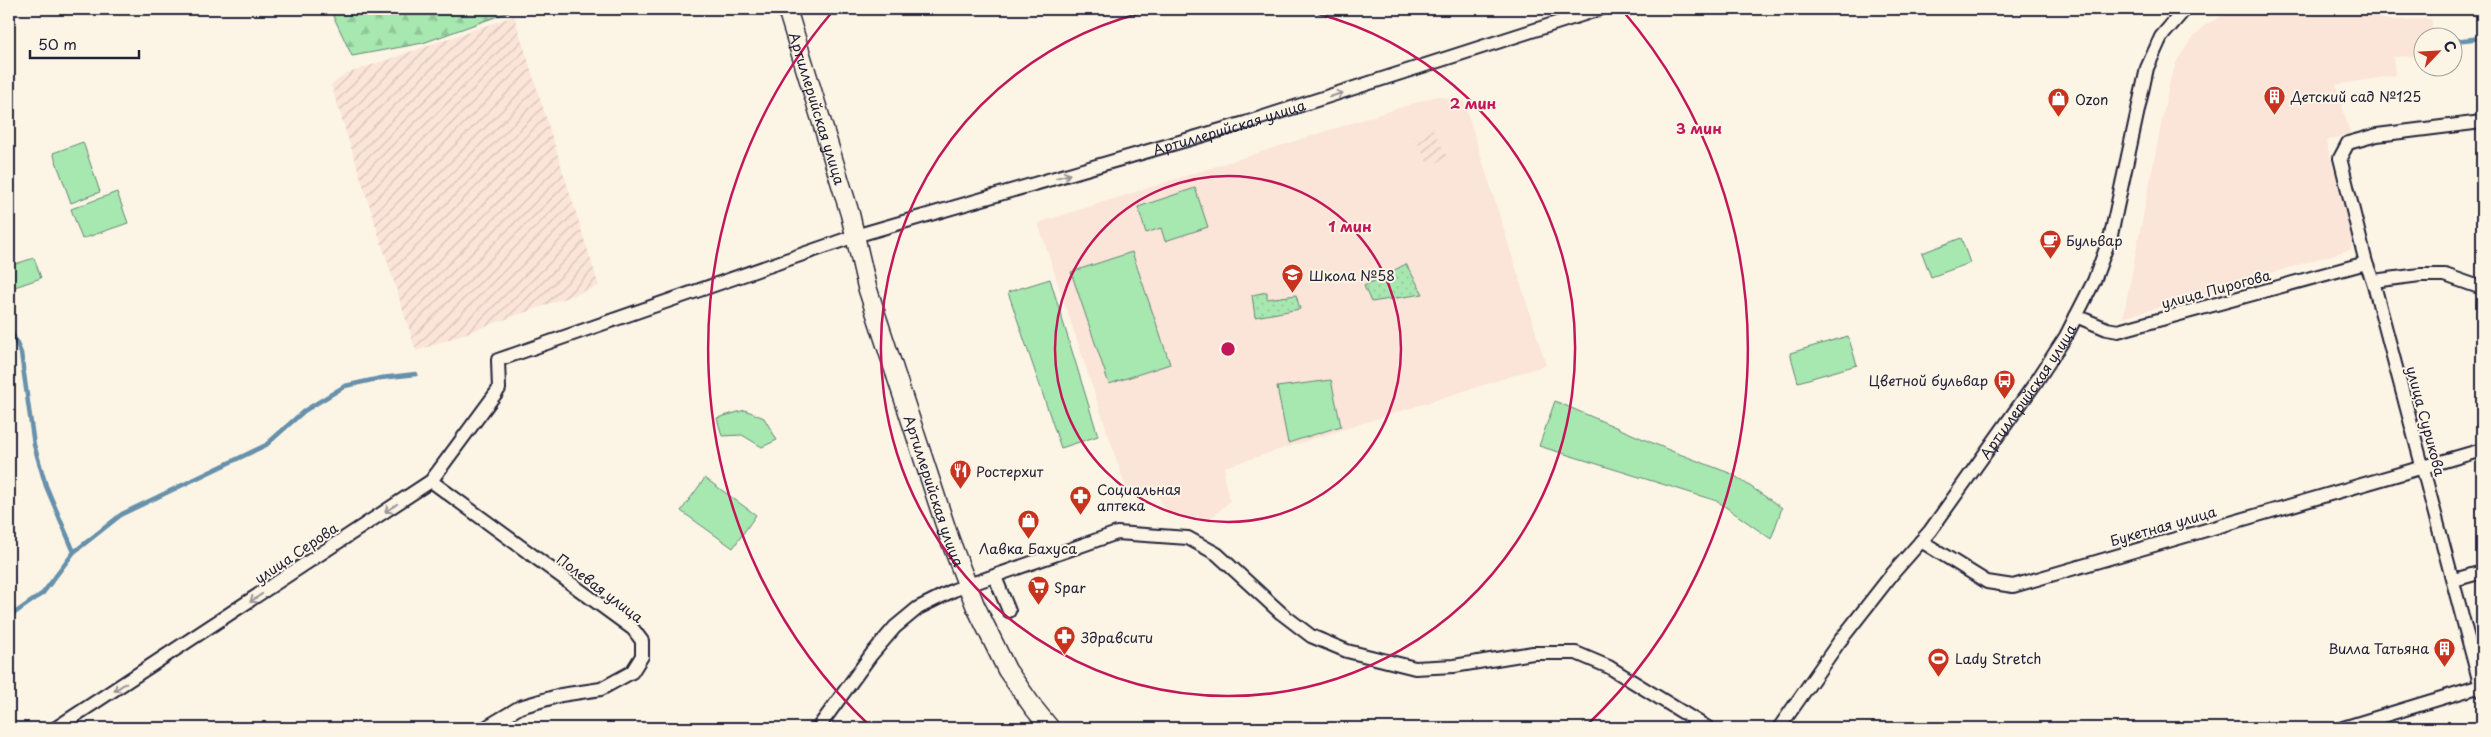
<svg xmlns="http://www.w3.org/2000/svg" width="2491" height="737" font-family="'Playpen Sans',sans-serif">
<defs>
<pattern id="industrial-furrows" width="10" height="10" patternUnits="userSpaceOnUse" patternTransform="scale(1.25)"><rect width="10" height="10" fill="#fbe4d8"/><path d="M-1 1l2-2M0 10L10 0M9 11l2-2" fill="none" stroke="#d7c3ba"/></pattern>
<pattern id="grass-dots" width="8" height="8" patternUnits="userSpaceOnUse" patternTransform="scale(1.25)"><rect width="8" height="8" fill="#a7e7b0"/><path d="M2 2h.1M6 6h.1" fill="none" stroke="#8fc698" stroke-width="1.8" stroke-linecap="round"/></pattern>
<pattern id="forest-firs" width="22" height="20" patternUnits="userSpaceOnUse" patternTransform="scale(1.25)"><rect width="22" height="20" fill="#a7e7b0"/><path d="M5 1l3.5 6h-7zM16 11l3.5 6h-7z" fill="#8fc698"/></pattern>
</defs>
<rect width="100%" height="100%" fill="#fcf5e5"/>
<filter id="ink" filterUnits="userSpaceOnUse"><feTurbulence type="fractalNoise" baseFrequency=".02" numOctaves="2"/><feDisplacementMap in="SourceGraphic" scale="10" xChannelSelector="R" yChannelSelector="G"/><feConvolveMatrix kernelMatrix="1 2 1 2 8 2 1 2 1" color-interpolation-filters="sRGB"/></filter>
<g filter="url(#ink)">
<!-- built -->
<path fill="#fbe4d8" d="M 2236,9 L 2349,9 L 2388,20 L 2431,19 L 2434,37 L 2424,38 L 2423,56 L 2393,57 L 2395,75 L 2336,85 L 2350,133 L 2326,141 L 2352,239 L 2351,249 L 2123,318 L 2170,80 L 2178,59 L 2190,41 L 2205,25 Z
M 1437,96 L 1464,102 L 1546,365 L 1225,467 L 1224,479 L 1230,501 L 1208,521 L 1165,512 L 1156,489 L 1129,497 L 1038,223 Z"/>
<!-- industrial -->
<path fill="url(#industrial-furrows)" d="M 514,16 L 599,286 L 416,351 L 331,85 L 346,74 Z
M 1432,127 L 1447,157 L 1429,166 L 1414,136 Z"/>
<!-- grass -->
<path fill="url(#grass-dots)" stroke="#648476" d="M 1406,264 L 1423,294 L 1371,302 L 1364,286 Z
M 1267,292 L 1267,299 L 1296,295 L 1300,309 L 1255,317 L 1252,295 Z"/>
<!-- forest -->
<path fill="url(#forest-firs)" stroke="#648476" d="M 330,9 L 508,9 L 509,12 L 423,43 L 352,56 Z"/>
<!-- green -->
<path fill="#a7e7b0" stroke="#648476" d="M 83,142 L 100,192 L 71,203 L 53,153 Z
M 1195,188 L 1208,227 L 1165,241 L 1161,228 L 1146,233 L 1138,207 Z
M 117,192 L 128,223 L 82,239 L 71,209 Z
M 1961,238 L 1970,263 L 1931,277 L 1922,253 Z
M 1132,252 L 1170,364 L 1109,384 L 1071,272 Z
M 34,258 L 41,278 L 9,289 L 9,266 Z
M 1050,279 L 1098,436 L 1061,448 L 1008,292 Z
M 1848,336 L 1857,365 L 1798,382 L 1790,353 Z
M 1331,380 L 1341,426 L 1288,443 L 1277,387 Z
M 1555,401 L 1669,450 L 1732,474 L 1782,508 L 1771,539 L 1717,501 L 1539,446 Z
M 745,410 L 764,418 L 777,440 L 762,447 L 742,435 L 722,436 L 717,418 Z
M 705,478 L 756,515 L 733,548 L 681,511 Z"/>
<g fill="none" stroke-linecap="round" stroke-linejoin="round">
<!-- stream -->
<path stroke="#6690ab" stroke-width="4.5" d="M 2454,41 L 2482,38
M 9,326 L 21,353 L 34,445 L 46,486 L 74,552
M 9,617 L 43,593 L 74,552 L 122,514 L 266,445 L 304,411 L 345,386 L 381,378 L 416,374"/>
<defs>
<g id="minor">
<path d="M 2482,122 L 2377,135 L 2348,143 L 2340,158 L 2366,263 L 2373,281 L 2482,691"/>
<path d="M 2373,281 L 2420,275 L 2445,275 L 2482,288"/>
<path d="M 2076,316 L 2107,329 L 2118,331 L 2366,263"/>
<path d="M 431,481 L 633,629 L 642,641 L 642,656 L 632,672 L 601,689 L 561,695 L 520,707 L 485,728"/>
<path d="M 1921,541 L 1987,582 L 2013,586 L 2482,450"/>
<path d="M 995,577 L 1009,611"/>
<path d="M 2454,580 L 2482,572"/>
<path id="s1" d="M 56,728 L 431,481 L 499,389 L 498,360 L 855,236 L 1245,123 L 1600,9"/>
<path d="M 818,728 L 871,655 L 895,627 L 918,608 L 954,590 L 1117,533 L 1188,538 L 1217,554 L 1281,613 L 1311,636 L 1347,651 L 1415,668 L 1454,666 L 1533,653 L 1576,653 L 1609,667 L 1708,728"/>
<path id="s2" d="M 1779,728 L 1839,642 L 1893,573 L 1930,531 L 2036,382 L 2066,336 L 2094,281 L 2111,235 L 2147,68 L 2161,37 L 2185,9"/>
<path d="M 2343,728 L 2481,686"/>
</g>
<g id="secondary">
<path id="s3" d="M 787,9 L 850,214 L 867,287 L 950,540 L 975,605 L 1007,670 L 1033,707 L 1050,728"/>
</g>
</defs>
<!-- minor casing -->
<use href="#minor" stroke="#22223b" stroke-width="16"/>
<!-- secondary casing -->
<use href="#secondary" stroke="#22223b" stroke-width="21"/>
<!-- minor -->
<use href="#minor" stroke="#fcf5e5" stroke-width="12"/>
<!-- secondary -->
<use href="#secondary" stroke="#fcf5e5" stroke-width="18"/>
</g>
<!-- one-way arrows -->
<defs><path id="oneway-shaft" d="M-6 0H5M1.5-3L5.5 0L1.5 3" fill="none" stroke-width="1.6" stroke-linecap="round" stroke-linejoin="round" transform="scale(1.25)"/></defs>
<g stroke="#9a9698">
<use href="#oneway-shaft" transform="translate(1336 95) rotate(-18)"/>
<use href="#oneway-shaft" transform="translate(1063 176) rotate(-16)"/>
<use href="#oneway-shaft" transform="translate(391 508) rotate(146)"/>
<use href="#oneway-shaft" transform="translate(256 598) rotate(146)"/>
<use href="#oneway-shaft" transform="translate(120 687) rotate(147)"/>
</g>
</g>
<!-- distance rings -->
<g fill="none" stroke="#c2185b" stroke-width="2.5">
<circle cx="1228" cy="349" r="173"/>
<path d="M1297 9A347 347 0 1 1 1159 9"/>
<path d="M870 726A520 520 0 0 1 833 11M1623 11A520 520 0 0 1 1586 726"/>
</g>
<!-- icons -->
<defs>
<symbol id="building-pin" viewBox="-11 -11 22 30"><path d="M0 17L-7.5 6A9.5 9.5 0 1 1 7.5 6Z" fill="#c8321e" stroke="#fcf5e5"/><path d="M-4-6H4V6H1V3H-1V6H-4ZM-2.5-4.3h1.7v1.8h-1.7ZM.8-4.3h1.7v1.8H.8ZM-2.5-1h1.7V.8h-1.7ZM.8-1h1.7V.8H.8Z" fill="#fff"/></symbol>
<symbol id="shop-pin" viewBox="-11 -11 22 30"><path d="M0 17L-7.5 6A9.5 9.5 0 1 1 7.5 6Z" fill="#c8321e" stroke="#fcf5e5"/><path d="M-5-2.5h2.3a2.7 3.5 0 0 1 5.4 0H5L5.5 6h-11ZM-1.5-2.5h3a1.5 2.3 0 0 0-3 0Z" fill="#fff"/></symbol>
<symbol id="cafe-pin" viewBox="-11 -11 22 30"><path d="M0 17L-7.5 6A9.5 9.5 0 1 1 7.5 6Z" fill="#c8321e" stroke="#fcf5e5"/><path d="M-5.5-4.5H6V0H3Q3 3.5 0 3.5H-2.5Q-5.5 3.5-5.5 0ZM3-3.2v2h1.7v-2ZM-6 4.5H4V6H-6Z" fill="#fff"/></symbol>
<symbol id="school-pin" viewBox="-11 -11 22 30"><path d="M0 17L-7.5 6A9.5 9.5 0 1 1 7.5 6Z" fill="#c8321e" stroke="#fcf5e5"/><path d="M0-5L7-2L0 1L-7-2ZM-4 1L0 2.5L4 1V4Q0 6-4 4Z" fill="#fff"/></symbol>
<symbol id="bus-pin" viewBox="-11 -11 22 30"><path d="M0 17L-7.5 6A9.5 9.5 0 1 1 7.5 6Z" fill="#c8321e" stroke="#fcf5e5"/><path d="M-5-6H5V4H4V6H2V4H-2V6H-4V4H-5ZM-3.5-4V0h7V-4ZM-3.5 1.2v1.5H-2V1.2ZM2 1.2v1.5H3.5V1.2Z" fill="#fff"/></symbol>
<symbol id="restaurant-pin" viewBox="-11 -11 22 30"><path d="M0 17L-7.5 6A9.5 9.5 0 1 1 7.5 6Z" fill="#c8321e" stroke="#fcf5e5"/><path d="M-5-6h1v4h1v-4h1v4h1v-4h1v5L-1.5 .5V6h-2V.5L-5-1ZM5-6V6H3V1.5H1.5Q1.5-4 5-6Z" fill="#fff"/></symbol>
<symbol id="pharmacy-pin" viewBox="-11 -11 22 30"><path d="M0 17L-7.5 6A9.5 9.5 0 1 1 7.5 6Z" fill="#c8321e" stroke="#fcf5e5"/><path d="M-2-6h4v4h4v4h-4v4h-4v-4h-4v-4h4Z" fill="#fff"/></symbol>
<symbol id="supermarket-pin" viewBox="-11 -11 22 30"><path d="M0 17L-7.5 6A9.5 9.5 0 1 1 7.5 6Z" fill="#c8321e" stroke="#fcf5e5"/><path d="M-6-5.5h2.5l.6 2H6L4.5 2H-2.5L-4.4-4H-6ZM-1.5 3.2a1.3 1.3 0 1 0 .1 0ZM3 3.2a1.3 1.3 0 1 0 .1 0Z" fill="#fff"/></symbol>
<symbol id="stadium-pin" viewBox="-11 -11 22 30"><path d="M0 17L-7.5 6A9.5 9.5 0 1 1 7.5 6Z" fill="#c8321e" stroke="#fcf5e5"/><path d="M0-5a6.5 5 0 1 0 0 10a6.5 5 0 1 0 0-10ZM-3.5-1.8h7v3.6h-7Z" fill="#fff"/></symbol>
</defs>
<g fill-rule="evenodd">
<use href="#building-pin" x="2262" y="84" width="25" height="34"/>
<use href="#shop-pin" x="2046" y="86" width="25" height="34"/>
<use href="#cafe-pin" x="2038" y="228" width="25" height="34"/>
<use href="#school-pin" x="1280" y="262" width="25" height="34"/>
<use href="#bus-pin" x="1992" y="368" width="25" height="34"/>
<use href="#restaurant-pin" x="948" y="458" width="25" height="34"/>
<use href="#pharmacy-pin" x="1068" y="484" width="25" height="34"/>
<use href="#shop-pin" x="1016" y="508" width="25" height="34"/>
<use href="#supermarket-pin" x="1026" y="574" width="25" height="34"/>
<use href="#pharmacy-pin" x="1052" y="624" width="25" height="34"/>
<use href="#building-pin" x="2432" y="636" width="25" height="34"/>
<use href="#stadium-pin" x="1926" y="646" width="25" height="34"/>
</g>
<g text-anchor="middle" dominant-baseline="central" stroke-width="4" stroke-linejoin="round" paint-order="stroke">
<!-- poi labels -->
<g font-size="14" fill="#22223b" stroke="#fcf5e5" text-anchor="start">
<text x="2291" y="96">Детский сад №125</text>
<text x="2075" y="99">Ozon</text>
<text x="2066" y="240">Бульвар</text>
<text x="1309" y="275">Школа №58</text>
<text x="1988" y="380" text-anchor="end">Цветной бульвар</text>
<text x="976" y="471">Ростерхит</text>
<text x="1097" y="489">Социальная<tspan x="1097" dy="16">аптека</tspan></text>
<text x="1028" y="548" text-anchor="middle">Лавка Бахуса</text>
<text x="1054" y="587">Spar</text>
<text x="1081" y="637">Здравсити</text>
<text x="2429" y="648" text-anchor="end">Вилла Татьяна</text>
<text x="1955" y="658">Lady Stretch</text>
</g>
<!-- street labels -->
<g font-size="14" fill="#22223b" stroke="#fcf5e5">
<text stroke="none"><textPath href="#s3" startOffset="104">Артиллерийская улица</textPath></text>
<text stroke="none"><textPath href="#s1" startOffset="1360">Артиллерийская улица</textPath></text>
<text transform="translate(2216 289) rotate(-15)">улица Пирогова</text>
<text stroke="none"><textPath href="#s2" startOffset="419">Артиллерийская улица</textPath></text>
<text transform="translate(2426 421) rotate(75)">улица Сурикова</text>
<text stroke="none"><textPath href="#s3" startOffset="504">Артиллерийская улица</textPath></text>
<text transform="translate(2163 526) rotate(-16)">Букетная улица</text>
<text transform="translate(296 553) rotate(-34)">улица Серова</text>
<text transform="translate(600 588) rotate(37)">Полевая улица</text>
</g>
</g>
<circle cx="1228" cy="349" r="8" fill="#c2185b" stroke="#fcf5e5" stroke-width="2.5"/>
<g font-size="15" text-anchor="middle" font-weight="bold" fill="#c2185b" stroke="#fcf5e5" stroke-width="4" stroke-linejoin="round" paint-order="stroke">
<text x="1473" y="109">2 мин</text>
<text x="1699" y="134">3 мин</text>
<text x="1350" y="232">1 мин</text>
</g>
<!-- margin -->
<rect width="2491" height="737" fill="none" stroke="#fcf5e5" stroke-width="30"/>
<rect x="15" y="15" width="2461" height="707" fill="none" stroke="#22223b" stroke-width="2" filter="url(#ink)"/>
<!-- north arrow -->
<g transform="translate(2438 52) rotate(65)"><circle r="24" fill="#fcf5e5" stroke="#a5a1a1"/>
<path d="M0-4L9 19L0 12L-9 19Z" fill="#c8321e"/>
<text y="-8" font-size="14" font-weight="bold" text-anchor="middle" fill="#22223b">С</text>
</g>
<!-- scale -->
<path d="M30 50v8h109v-8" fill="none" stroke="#22223b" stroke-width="2.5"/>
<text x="38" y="50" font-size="15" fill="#22223b" stroke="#fcf5e5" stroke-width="4" paint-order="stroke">50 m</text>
</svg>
